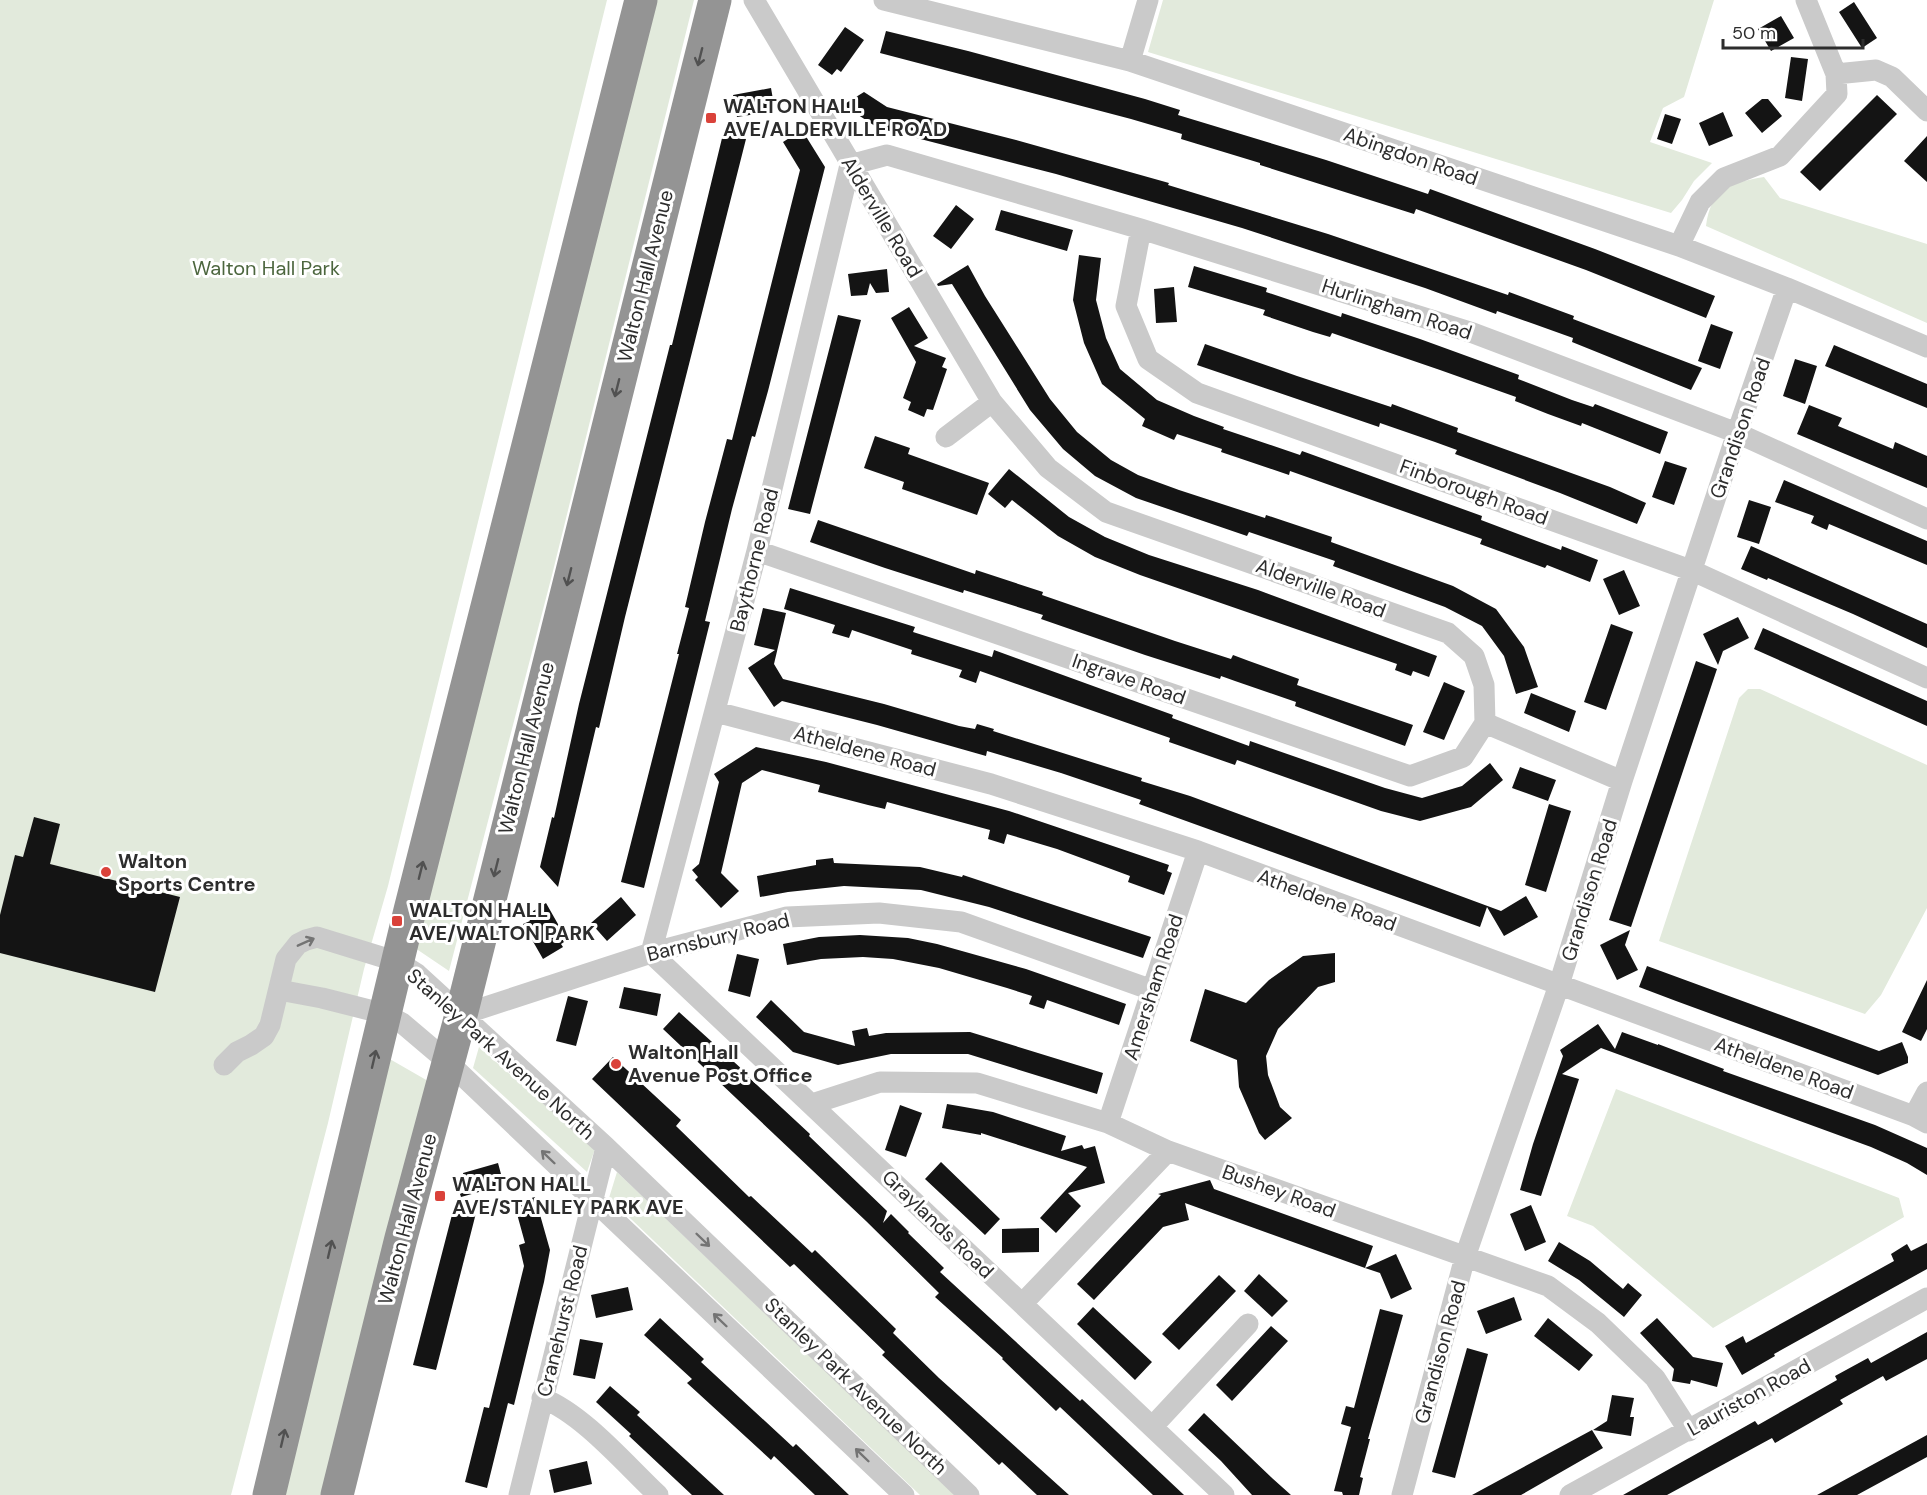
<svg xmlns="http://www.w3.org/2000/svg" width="1927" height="1495" font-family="'DM Sans',sans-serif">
<rect width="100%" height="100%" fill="#fff"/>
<!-- green -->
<path fill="#e2eadc" d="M 0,0 L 607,0 L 388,886 L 364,969 L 328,1123 L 231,1495 L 0,1495 Z
M 655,0 L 694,0 L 552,575 L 449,971 L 415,948 Z
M 1163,0 L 1714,0 L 1684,97 L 1663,108 L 1650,142 L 1712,163 L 1694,181 L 1682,200 L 1671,213 L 1148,52 Z
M 1764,177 L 1780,198 L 1927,244 L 1927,323 L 1706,226 C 1711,188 1730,183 1764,177 Z
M 1748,689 L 1760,689 L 1927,765 L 1927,908 L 1881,995 L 1865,1014 L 1659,941 L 1739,698 Z
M 479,1047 L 595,1149 L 587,1172 L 473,1068 Z
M 388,1058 L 428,1081 L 322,1495 L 278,1495 Z
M 1616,1089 L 1899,1198 L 1904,1217 L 1713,1328 L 1593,1226 L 1567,1216 Z
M 617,1172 L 955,1495 L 920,1495 L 609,1198 Z"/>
<!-- building -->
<path fill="#141414" d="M 1854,2 L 1877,38 L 1862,48 L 1839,12 Z
M 1781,16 L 1794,38 L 1771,51 L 1758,29 Z
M 845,27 L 864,40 L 841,72 L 837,69 L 832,75 L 818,65 Z
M 886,31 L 968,51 L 1145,99 L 1180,110 L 1178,115 L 1326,160 L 1428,194 L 1430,189 L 1595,249 L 1715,296 L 1706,318 L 1586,270 L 1416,209 L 1414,214 L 1260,165 L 1260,163 L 1181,139 L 1182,134 L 1131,119 L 880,53 Z
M 1791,57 L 1808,59 L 1802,101 L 1785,98 Z
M 771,88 L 775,111 L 737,117 L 733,95 Z
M 864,92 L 887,107 L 1016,140 L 1169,183 L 1168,185 L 1328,234 L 1508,295 L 1509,292 L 1574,316 L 1573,319 L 1702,368 L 1691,390 L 1572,342 L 1573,338 L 1534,324 L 1497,311 L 1496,314 L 1425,288 L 1242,228 L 1056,174 L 878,128 L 843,105 Z
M 1877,95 L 1897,114 L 1820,191 L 1800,172 Z
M 1762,99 L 1768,99 L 1782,116 L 1762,133 L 1745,113 Z
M 1723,112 L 1733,136 L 1709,146 L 1699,123 Z
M 1665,114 L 1681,119 L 1672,144 L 1657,139 Z
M 802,130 L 825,167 L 768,391 L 755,437 L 752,436 L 732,509 L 705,621 L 710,622 L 644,888 L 621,882 L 679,654 L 677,654 L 689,608 L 685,607 L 705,522 L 727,439 L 732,440 L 800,170 L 783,142 Z
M 723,134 L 746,139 L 625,617 L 599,728 L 596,727 L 558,887 L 540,867 L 552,817 L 554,818 L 579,704 L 670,345 L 672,345 Z
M 1927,136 L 1927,182 L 1904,161 Z
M 956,205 L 974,219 L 951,249 L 933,236 Z
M 1001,210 L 1073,230 L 1067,251 L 995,230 Z
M 1079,255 L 1101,258 L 1096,300 L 1106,338 L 1120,369 L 1157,400 L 1194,416 L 1224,427 L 1223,429 L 1300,455 L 1302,451 L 1482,516 L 1481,520 L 1561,550 L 1562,546 L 1598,560 L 1590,582 L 1547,565 L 1545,568 L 1480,544 L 1482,539 L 1290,471 L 1289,475 L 1221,452 L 1222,449 L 1177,434 L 1174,440 L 1142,426 L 1145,419 L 1102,384 L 1084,343 L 1073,300 Z
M 968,265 L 985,296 L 1050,399 L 1077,432 L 1111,460 L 1138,475 L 1179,490 L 1265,518 L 1266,515 L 1332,537 L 1331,542 L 1453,586 L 1496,609 L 1524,647 L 1538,687 L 1516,694 L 1504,656 L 1482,626 L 1445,607 L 1333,566 L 1335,561 L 1249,532 L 1247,536 L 1136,498 L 1095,476 L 1063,449 L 1030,410 L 952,284 L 938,286 L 937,284 Z
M 1194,266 L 1267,288 L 1266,292 L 1341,317 L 1342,313 L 1420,339 L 1519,375 L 1518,379 L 1572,400 L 1593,407 L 1595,404 L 1668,432 L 1660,454 L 1582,423 L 1581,426 L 1548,414 L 1515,401 L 1516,397 L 1440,370 L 1332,333 L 1330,337 L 1313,332 L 1263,315 L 1265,310 L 1188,287 Z
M 887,269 L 889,292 L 876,293 L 870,283 L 867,295 L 851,296 L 848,274 Z
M 1174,287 L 1177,322 L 1156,323 L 1154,289 Z
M 909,307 L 928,338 L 914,346 L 946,358 L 942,367 L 947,369 L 933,410 L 927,409 L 924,417 L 908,410 L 911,402 L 903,398 L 916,362 L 891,318 Z
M 838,315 L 861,320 L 810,514 L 788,509 Z
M 1711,324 L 1733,332 L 1720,369 L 1698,361 Z
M 1205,344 L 1297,376 L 1391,407 L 1392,404 L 1458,428 L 1457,432 L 1610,487 L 1646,503 L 1637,524 L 1560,493 L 1455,454 L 1457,450 L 1435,442 L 1380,423 L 1379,427 L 1197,365 Z
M 1834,345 L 1927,384 L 1927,408 L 1825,366 Z
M 1795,359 L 1817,366 L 1805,404 L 1783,396 Z
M 1809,405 L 1842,418 L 1838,426 L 1893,449 L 1895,442 L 1927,456 L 1927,488 L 1797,434 Z
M 875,436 L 910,448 L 908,454 L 989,483 L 977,515 L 902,489 L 904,482 L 864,468 Z
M 1665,461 L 1687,468 L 1674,505 L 1652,497 Z
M 1009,469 L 1069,517 L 1105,537 L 1149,555 L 1258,590 L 1437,656 L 1429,677 L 1413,671 L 1411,676 L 1395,670 L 1397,664 L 1140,575 L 1095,557 L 1058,536 L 1012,500 L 1005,508 L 988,494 Z
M 1784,480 L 1927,541 L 1927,565 L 1829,524 L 1827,530 L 1811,523 L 1814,516 L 1775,502 Z
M 1749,500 L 1771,507 L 1759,544 L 1737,537 Z
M 818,520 L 975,574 L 976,570 L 1043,592 L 1042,595 L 1175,641 L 1231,659 L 1233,655 L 1249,661 L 1299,679 L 1297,685 L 1413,725 L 1405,746 L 1295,706 L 1296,702 L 1235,681 L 1221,676 L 1220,679 L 1145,655 L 1041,619 L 1043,615 L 999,601 L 964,590 L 963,593 L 885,568 L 810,542 Z
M 1751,546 L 1927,624 L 1927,648 L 1853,614 L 1768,578 L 1767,580 L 1741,569 Z
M 1624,570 L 1640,606 L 1619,615 L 1603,579 Z
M 790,588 L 915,627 L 913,632 L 992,657 L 994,650 L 1173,715 L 1172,718 L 1249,746 L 1250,741 L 1385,788 L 1422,798 L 1462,786 L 1490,763 L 1503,780 L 1471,807 L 1420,821 L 1381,811 L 1237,760 L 1235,765 L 1169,742 L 1170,738 L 980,671 L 976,683 L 959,677 L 962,670 L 911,654 L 912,650 L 852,630 L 849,638 L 832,633 L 835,625 L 784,609 Z
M 763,608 L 786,613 L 774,664 L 783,679 L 884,704 L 959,726 L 975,729 L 977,724 L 994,729 L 993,731 L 1142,778 L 1141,781 L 1190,796 L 1501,911 L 1526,896 L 1538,917 L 1504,936 L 1487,907 L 1480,927 L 1139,804 L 1141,800 L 1061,773 L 987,751 L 986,756 L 877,725 L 782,701 L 774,707 L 748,668 L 775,650 L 754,645 Z
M 1738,617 L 1749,638 L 1723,651 L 1718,665 L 1703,634 Z
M 1611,624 L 1633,632 L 1606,710 L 1584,702 Z
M 1763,628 L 1927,701 L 1927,726 L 1754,649 Z
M 1696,661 L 1717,669 L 1631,927 L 1609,920 Z
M 1444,682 L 1465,691 L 1444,740 L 1423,732 Z
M 1531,693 L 1576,711 L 1569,732 L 1524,713 Z
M 756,747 L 826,762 L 1009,811 L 1169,865 L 1167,871 L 1172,873 L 1164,895 L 1128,882 L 1130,876 L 1057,849 L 1007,834 L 1004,844 L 988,839 L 990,830 L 887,802 L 885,809 L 868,805 L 818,792 L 820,785 L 762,770 L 742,783 L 721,873 L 739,891 L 721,908 L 695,880 L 698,877 L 692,870 L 699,864 L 719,782 L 714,774 Z
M 1520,767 L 1556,780 L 1548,801 L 1512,788 Z
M 1549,804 L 1571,811 L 1546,892 L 1525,885 Z
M 34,817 L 60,824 L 50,864 L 180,897 L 155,992 L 0,953 L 0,915 L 15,855 L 23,857 Z
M 833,858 L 834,863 L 920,867 L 962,877 L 963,875 L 1151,937 L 1143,958 L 989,907 L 921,890 L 844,886 L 788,892 L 760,897 L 757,876 L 816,865 L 816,860 Z
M 621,897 L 636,915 L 607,941 L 591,923 Z
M 546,903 L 567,940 L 561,944 L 563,947 L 543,959 L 523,924 L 530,921 L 527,915 Z
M 1630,930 L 1625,945 L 1638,970 L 1617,980 L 1600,945 Z
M 860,935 L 908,938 L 937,944 L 1026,969 L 1126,1004 L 1119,1025 L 1047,1000 L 1044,1009 L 1029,1004 L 1032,996 L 1007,988 L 939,968 L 893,959 L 863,957 L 821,959 L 787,965 L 783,944 L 819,937 Z
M 1335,953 L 1335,982 L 1318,987 L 1278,1029 L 1266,1056 L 1268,1075 L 1280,1107 L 1292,1118 L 1265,1140 L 1259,1133 L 1239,1087 L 1237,1060 L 1190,1041 L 1205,989 L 1246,1003 L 1269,980 L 1303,956 Z
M 737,954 L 759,959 L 750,997 L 728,991 Z
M 1647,966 L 1879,1051 L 1902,1042 L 1908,1057 L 1908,1063 L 1878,1075 L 1676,1001 L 1639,987 Z
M 1927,980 L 1927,1029 L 1921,1041 L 1902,1032 Z
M 624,987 L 661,994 L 657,1016 L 619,1008 Z
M 568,996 L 588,1001 L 576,1046 L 556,1041 Z
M 771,1000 L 804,1032 L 855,1046 L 852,1031 L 867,1028 L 869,1036 L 886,1033 L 970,1032 L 1103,1073 L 1097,1094 L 968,1054 L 891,1054 L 838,1065 L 793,1052 L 756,1017 Z
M 679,1012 L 744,1071 L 743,1072 L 810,1134 L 809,1136 L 887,1211 L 883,1223 L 891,1214 L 909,1232 L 908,1233 L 944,1268 L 940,1272 L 1080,1401 L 1082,1399 L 1184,1495 L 1153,1495 L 1060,1407 L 1056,1411 L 1002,1359 L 1003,1358 L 935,1297 L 939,1293 L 866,1221 L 663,1029 Z
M 1598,1024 L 1615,1049 L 1622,1032 L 1658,1045 L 1658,1044 L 1724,1069 L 1723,1071 L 1875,1125 L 1927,1148 L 1927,1175 L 1907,1163 L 1871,1147 L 1601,1048 L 1562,1074 L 1579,1079 L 1541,1196 L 1520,1190 L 1533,1144 L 1563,1056 L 1560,1050 Z
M 613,1057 L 681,1120 L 676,1126 L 749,1197 L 751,1196 L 812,1253 L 815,1250 L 896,1329 L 893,1333 L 939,1378 L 1069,1495 L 1037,1495 L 1002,1462 L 999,1465 L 882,1355 L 885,1352 L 794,1264 L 790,1267 L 592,1079 Z
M 947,1104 L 993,1112 L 1066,1136 L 1061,1151 L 1082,1145 L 1084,1149 L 1095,1146 L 1105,1183 L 1068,1193 L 1081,1206 L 1056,1233 L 1040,1218 L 1087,1167 L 981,1133 L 981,1135 L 942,1128 Z
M 900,1105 L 922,1113 L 906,1157 L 885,1150 Z
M 941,1162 L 1000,1219 L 985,1235 L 925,1179 Z
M 498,1163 L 504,1185 L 461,1197 L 456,1182 L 464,1179 L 463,1173 Z
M 1210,1180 L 1214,1189 L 1373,1246 L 1365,1268 L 1185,1203 L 1189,1220 L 1163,1227 L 1094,1300 L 1077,1284 L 1161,1195 L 1158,1194 Z
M 535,1197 L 550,1250 L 544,1282 L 514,1405 L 508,1403 L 487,1488 L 465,1482 L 484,1407 L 489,1408 L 524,1266 L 519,1245 L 525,1243 L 514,1203 Z
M 1531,1205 L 1546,1242 L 1525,1251 L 1510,1214 Z
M 454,1207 L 476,1213 L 436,1370 L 413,1365 Z
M 1039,1228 L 1039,1252 L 1002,1253 L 1002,1229 Z
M 1559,1242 L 1590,1261 L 1623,1289 L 1628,1283 L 1642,1295 L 1624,1317 L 1579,1280 L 1548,1261 Z
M 1927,1243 L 1927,1269 L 1774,1354 L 1775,1356 L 1742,1375 L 1725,1346 L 1743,1336 L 1746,1343 L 1784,1322 L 1894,1261 L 1891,1254 L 1907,1244 L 1911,1251 Z
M 1396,1254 L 1412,1289 L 1391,1299 L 1380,1273 L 1365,1268 Z
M 1259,1274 L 1288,1301 L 1272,1317 L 1244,1291 Z
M 1219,1275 L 1236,1291 L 1179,1350 L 1162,1334 Z
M 628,1287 L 633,1310 L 596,1318 L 591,1295 Z
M 1514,1297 L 1522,1320 L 1486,1334 L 1477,1311 Z
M 1093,1307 L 1152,1362 L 1135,1380 L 1077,1324 Z
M 1380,1309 L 1403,1315 L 1368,1439 L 1370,1439 L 1360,1477 L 1363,1478 L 1359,1495 L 1343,1495 L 1342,1492 L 1334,1491 L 1351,1427 L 1341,1424 L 1346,1406 L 1354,1408 Z
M 660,1318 L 704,1359 L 701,1362 L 793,1447 L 796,1444 L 849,1495 L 815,1495 L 774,1456 L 771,1460 L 687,1383 L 692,1379 L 644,1335 Z
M 1548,1318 L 1593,1355 L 1579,1371 L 1534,1336 Z
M 1657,1318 L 1693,1357 L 1723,1363 L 1717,1387 L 1691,1380 L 1690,1384 L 1672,1381 L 1674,1369 L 1640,1333 Z
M 1271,1326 L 1288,1341 L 1232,1401 L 1216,1385 Z
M 1927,1332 L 1927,1359 L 1886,1381 L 1883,1376 L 1840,1400 L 1843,1404 L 1775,1443 L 1772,1438 L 1667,1495 L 1623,1495 L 1755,1421 L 1758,1425 L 1837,1380 L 1835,1376 L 1868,1358 L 1871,1363 Z
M 580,1339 L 603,1343 L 595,1379 L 573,1375 Z
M 1467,1348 L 1488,1354 L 1455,1478 L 1432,1472 Z
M 610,1386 L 640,1412 L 637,1415 L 724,1495 L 692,1495 L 629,1436 L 631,1434 L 596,1402 Z
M 1612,1395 L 1634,1398 L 1630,1417 L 1634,1417 L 1631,1436 L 1593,1430 L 1607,1421 Z
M 1204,1413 L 1272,1478 L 1291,1495 L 1252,1495 L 1221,1461 L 1188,1430 Z
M 1592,1430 L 1603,1448 L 1521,1495 L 1472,1495 Z
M 1927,1435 L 1927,1457 L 1857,1495 L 1817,1495 Z
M 587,1461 L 592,1484 L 554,1493 L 549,1470 Z"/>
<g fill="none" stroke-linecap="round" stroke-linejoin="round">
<!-- street -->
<path stroke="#cacaca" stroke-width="21" d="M 754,0 L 992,402 L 1048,468 L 1106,512 L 1448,633 L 1474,656 L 1484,685 L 1485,723
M 884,0 L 1130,61 L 1679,246 L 1787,288 L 1927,347
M 1130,61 L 1148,0
M 1836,74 L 1876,70 L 1892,77 L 1927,111
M 1141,229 L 1126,306 L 1148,359 L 1197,393 L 1693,571 L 1927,678
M 1679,246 L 1700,202 L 1724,178 L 1780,156 L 1837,94 L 1836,74 L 1806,0
M 946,437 L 992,402
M 757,551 L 1410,776 L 1463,757 L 1485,723
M 716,712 L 991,784 L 1198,851 L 1914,1116 L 1927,1123
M 1485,723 L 1622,781
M 279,990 L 322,998 L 385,1014 L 402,1023 L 448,1062 L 904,1495
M 461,1015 L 651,953 L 787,917 L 879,913 L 961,922 L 1152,990
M 224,1065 L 237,1052 L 251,1045 L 264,1036 L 270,1025 L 286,959 L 298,944 L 306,940 L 317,937 L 398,962 L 417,974 L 606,1147 L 969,1495
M 812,1104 L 880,1082 L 977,1083 L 1108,1123 L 1168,1151 L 1548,1286 L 1598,1323 L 1655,1378 L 1689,1431
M 1914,1116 L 1927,1092
M 1108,1123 L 1198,851
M 1022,1304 L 1168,1151
M 542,1398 C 583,1414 625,1464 658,1495
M 1153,1426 L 1248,1324
M 519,1495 L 606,1147
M 1224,1495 L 651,953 L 757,551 L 850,165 L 887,155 L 1141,229 L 1473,333 L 1737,433 L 1927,519
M 1402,1495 L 1465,1257 L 1559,985 L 1622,781 L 1737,433 L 1787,288
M 1570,1495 L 1927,1298"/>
<!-- highway -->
<path stroke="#949494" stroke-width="33" d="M 269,1495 L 410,910 L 641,0
M 337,1495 L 401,1238 L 461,1015 L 715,0"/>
</g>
<!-- one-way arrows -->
<defs><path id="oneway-shaft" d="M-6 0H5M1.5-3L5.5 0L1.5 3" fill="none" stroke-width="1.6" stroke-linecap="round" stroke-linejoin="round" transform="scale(1.5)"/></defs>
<g stroke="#515151">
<use href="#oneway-shaft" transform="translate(700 57) rotate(104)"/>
<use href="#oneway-shaft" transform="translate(617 388) rotate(104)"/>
<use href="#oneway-shaft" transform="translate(569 577) rotate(104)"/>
<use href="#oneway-shaft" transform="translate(496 868) rotate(104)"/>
<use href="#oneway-shaft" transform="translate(421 870) rotate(-76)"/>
<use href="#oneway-shaft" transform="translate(374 1059) rotate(-77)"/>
<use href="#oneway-shaft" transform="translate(330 1249) rotate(-77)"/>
<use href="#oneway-shaft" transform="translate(283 1438) rotate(-77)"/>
</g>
<g stroke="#747474">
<use href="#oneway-shaft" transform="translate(306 942) rotate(-24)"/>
<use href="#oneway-shaft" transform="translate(548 1157) rotate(-136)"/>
<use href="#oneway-shaft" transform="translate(703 1240) rotate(44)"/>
<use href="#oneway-shaft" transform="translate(720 1320) rotate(-136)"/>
<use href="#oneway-shaft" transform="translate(862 1455) rotate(-136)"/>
</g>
<!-- markers -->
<g fill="#da423a" stroke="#fff" stroke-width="2">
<rect x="705" y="112" width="12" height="12" rx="3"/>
<circle cx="106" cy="872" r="6"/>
<rect x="391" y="915" width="12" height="12" rx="3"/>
<circle cx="616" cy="1064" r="6"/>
<rect x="434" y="1190" width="12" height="12" rx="3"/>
</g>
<g text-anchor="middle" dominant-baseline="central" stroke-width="6" stroke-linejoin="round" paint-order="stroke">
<!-- poi labels -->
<g font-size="20" font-weight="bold" fill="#2d2d2d" stroke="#fff" text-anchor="start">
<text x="723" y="106">WALTON HALL<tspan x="723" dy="23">AVE/ALDERVILLE ROAD</tspan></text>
<text x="118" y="861">Walton<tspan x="118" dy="23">Sports Centre</tspan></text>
<text x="409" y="910">WALTON HALL<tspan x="409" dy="23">AVE/WALTON PARK</tspan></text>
<text x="628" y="1052">Walton Hall<tspan x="628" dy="23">Avenue Post Office</tspan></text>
<text x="452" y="1184">WALTON HALL<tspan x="452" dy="23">AVE/STANLEY PARK AVE</tspan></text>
</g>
<!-- street labels -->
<g font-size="20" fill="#2d2d2d" stroke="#fff">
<text transform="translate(1411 156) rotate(19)">Abingdon Road</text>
<text transform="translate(882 217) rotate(59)">Alderville Road</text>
<text transform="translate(645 276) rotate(-76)">Walton Hall Avenue</text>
<text transform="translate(1397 309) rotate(18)">Hurlingham Road</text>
<text transform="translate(1740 428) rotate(-71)">Grandison Road</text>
<text transform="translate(1474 492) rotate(20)">Finborough Road</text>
<text transform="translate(754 560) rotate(-76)">Baythorne Road</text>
<text transform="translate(1321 588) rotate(20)">Alderville Road</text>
<text transform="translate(1129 679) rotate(19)">Ingrave Road</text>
<text transform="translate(526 748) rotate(-76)">Walton Hall Avenue</text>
<text transform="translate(865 751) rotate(15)">Atheldene Road</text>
<text transform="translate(1589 890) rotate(-73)">Grandison Road</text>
<text transform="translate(1327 900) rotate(20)">Atheldene Road</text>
<text transform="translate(718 937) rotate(-14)">Barnsbury Road</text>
<text transform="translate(1153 987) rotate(-72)">Amersham Road</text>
<text transform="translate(501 1054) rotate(42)">Stanley Park Avenue North</text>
<text transform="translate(1784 1068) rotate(20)">Atheldene Road</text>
<text transform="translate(1279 1191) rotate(20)">Bushey Road</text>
<text transform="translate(407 1219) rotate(-75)">Walton Hall Avenue</text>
<text transform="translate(938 1224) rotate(44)">Graylands Road</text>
<text transform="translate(562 1321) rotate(-76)">Cranehurst Road</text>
<text transform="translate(1440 1352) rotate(-75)">Grandison Road</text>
<text transform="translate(856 1386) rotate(44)">Stanley Park Avenue North</text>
<text transform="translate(1749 1397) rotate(-29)">Lauriston Road</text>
</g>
<!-- park labels -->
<g font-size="20" fill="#4c663e" stroke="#fff">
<text x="266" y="268">Walton Hall Park</text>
</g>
</g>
<!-- scale -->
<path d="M1723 39v9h140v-9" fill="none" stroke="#2d2d2d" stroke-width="3"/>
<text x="1732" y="39" font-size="18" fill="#2d2d2d" stroke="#ffffff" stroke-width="4.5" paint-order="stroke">50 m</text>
</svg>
